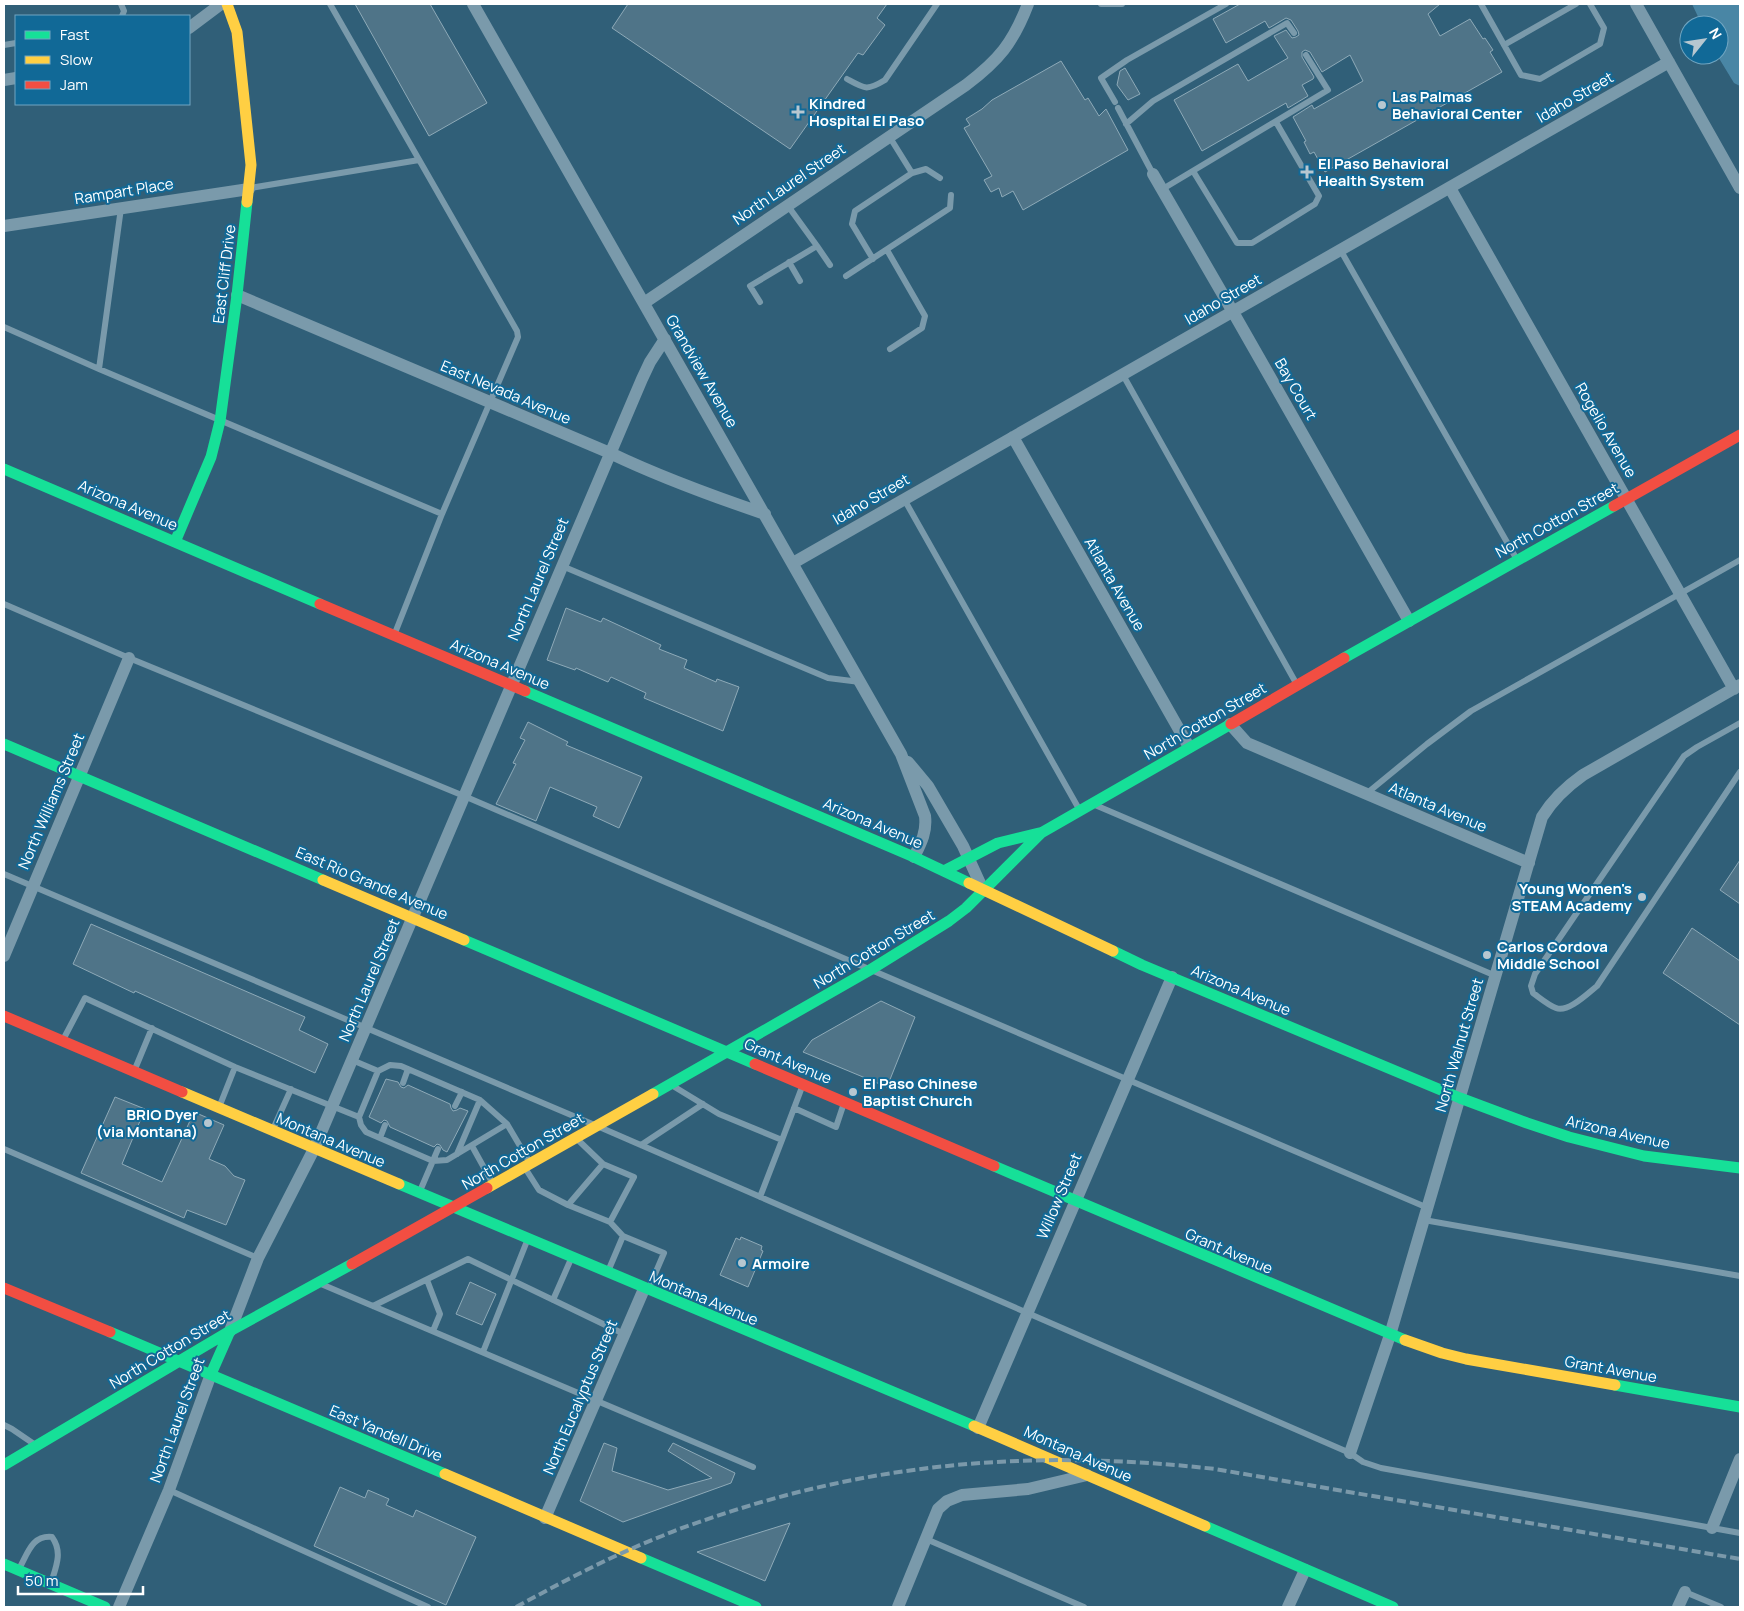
<svg xmlns="http://www.w3.org/2000/svg" width="1744" height="1611" font-family="Manrope,sans-serif">
<rect width="100%" height="100%" fill="#305f78"/>
<!-- water -->
<path fill="#4986a5" d="M 1692,4 L 1740,4 L 1740,86 L 1734,83 L 1717,55 L 1719,55 L 1719,25 L 1702,25 Z"/>
<!-- building -->
<path fill="#4f7488" stroke="#8eaab8" d="M 355,4 L 430,4 L 487,103 L 429,136 Z
M 628,4 L 887,4 L 877,18 L 885,25 L 863,55 L 858,53 L 790,149 L 612,28 Z
M 1240,4 L 1440,4 L 1428,14 L 1440,36 L 1470,19 L 1483,39 L 1485,38 L 1493,50 L 1490,52 L 1502,72 L 1325,172 L 1314,152 L 1310,154 L 1304,142 L 1306,141 L 1293,117 L 1312,105 L 1314,109 L 1363,81 L 1350,55 L 1322,72 L 1310,52 L 1305,50 L 1302,52 L 1302,57 L 1314,77 L 1313,79 L 1302,85 L 1308,96 L 1288,108 L 1286,103 L 1202,151 L 1174,100 L 1238,64 L 1248,81 L 1288,58 L 1274,36 L 1286,30 L 1292,38 L 1296,37 L 1299,35 L 1298,31 L 1291,20 L 1286,18 L 1269,28 L 1265,21 L 1226,43 L 1213,19 Z
M 1061,61 L 1085,100 L 1088,98 L 1099,116 L 1106,109 L 1128,150 L 1023,210 L 1013,191 L 1002,197 L 999,188 L 991,192 L 984,180 L 992,176 L 964,128 L 970,125 L 966,119 L 982,109 L 992,100 Z
M 1125,68 L 1140,94 L 1128,100 L 1117,85 L 1120,71 Z
M 566,608 L 601,622 L 603,618 L 631,631 L 661,645 L 659,649 L 687,660 L 684,668 L 716,682 L 717,679 L 739,687 L 723,731 L 644,698 L 646,693 L 611,677 L 608,682 L 576,668 L 575,670 L 547,660 Z
M 528,722 L 568,742 L 566,745 L 642,777 L 619,828 L 593,816 L 597,807 L 550,787 L 536,821 L 496,804 L 516,764 L 513,763 L 525,740 L 520,738 Z
M 1740,860 L 1740,904 L 1720,890 Z
M 91,924 L 305,1017 L 299,1030 L 328,1044 L 315,1073 L 135,991 L 134,993 L 73,964 Z
M 1692,928 L 1740,961 L 1740,1025 L 1663,973 Z
M 881,1001 L 915,1017 L 887,1087 L 803,1052 L 812,1040 Z
M 386,1079 L 398,1082 L 401,1087 L 404,1088 L 408,1085 L 450,1104 L 451,1108 L 453,1111 L 457,1110 L 460,1108 L 468,1111 L 447,1152 L 443,1150 L 440,1145 L 437,1144 L 434,1147 L 390,1127 L 387,1121 L 384,1120 L 381,1123 L 369,1117 Z
M 115,1097 L 145,1109 L 122,1164 L 162,1182 L 194,1112 L 224,1125 L 209,1159 L 225,1166 L 234,1176 L 245,1180 L 226,1225 L 187,1210 L 184,1218 L 81,1173 Z
M 741,1237 L 762,1246 L 761,1250 L 763,1251 L 748,1287 L 720,1275 L 736,1238 L 740,1240 Z
M 470,1282 L 496,1294 L 482,1325 L 456,1314 Z
M 604,1443 L 617,1448 L 612,1471 L 668,1490 L 712,1478 L 668,1451 L 673,1443 L 735,1473 L 731,1483 L 623,1522 L 580,1501 Z
M 340,1487 L 365,1498 L 368,1490 L 389,1499 L 386,1505 L 413,1517 L 416,1510 L 476,1537 L 446,1605 L 314,1546 Z
M 790,1523 L 765,1581 L 697,1552 Z"/>
<g fill="none" stroke-linecap="round" stroke-linejoin="round">
<!-- lane -->
<path stroke="#7a9aab" stroke-width="6" d="M 121,4 L 124,11 L 122,16
M 330,4 L 517,331 L 518,337 L 442,514 L 395,633
M 1101,4 L 1122,4
M 1481,4 L 1521,75 L 1540,79 L 1600,44 L 1604,28 L 1590,4
M 4,45 L 16,43
M 1504,45 L 1576,4
M 847,79 C 865,89 867,91 885,80 L 937,4
M 1115,102 L 1101,78 L 1127,60 L 1226,4
M 1118,108 L 1153,174
M 1126,124 L 1153,101 L 1287,23 L 1294,33
M 889,136 L 912,173 L 926,169 L 940,178
M 1193,171 L 1237,243 L 1252,243 L 1315,204 L 1319,196 L 1276,122
M 250,188 L 419,160
M 1161,190 L 1328,90 L 1306,55
M 817,246 L 830,265
M 887,250 L 925,316 L 922,328 L 890,349
M 1341,251 L 1516,558
M 873,259 L 852,224 L 855,211 L 912,173
M 789,262 L 800,281
M 846,276 L 950,208 L 951,195
M 760,302 L 750,286 L 817,246 L 788,206
M 4,327 L 99,369 L 442,514
M 99,369 L 121,208
M 1123,375 L 1296,683
M 904,499 L 1079,809
M 562,566 L 828,678 L 860,682
M 4,604 L 129,658 L 464,796 L 1428,1208
M 1740,723 L 1697,747 L 1684,756 L 1535,974 L 1531,986 L 1533,993 C 1540,998 1548,1005 1556,1008 C 1568,1013 1588,993 1597,986 L 1740,772
M 1366,794 L 1427,744 L 1471,711 L 1740,560
M 1095,805 L 1496,976
M 4,874 L 597,1126 L 1350,1453 L 1363,1462 L 1381,1468 L 1740,1533
M 64,1038 L 85,998 L 235,1067 L 359,1117 L 378,1071 L 352,1060
M 135,1069 L 152,1028
M 378,1071 L 390,1065 L 401,1066 L 480,1100 L 457,1154
M 403,1083 L 408,1069
M 673,1086 L 719,1114 L 782,1140 L 802,1087
M 480,1100 L 507,1124
M 220,1105 L 235,1067
M 455,1106 L 462,1092
M 794,1108 L 836,1127 L 844,1103
M 359,1117 L 361,1125 L 366,1132 L 433,1161 L 447,1160 L 507,1124 L 530,1163
M 274,1127 L 291,1089
M 380,1138 L 385,1125
M 577,1139 L 603,1164 L 634,1177 L 610,1222 L 568,1205 L 603,1164
M 641,1145 L 703,1104
M 472,1146 L 493,1184
M 4,1149 L 258,1258
M 525,1168 L 539,1190 L 568,1205
M 420,1191 L 438,1149
M 760,1197 L 782,1140
M 1424,1220 L 1740,1276
M 610,1222 L 623,1236 L 664,1253 L 649,1288
M 609,1269 L 623,1236
M 427,1280 L 440,1314 L 433,1331
M 321,1284 L 753,1467
M 553,1300 L 571,1259
M 373,1306 L 468,1259 L 624,1334
M 483,1352 L 527,1241
M 4,1425 L 12,1429 L 34,1444
M 169,1490 L 428,1607
M 926,1539 L 1084,1607
M 19,1569 C 28,1553 32,1535 52,1537 C 63,1552 56,1567 51,1583
M 1685,1592 L 1721,1607"/>
<!-- street -->
<path stroke="#7a9aab" stroke-width="12" d="M 473,4 L 901,754 L 925,816 C 927,832 921,843 914,857
M 1636,4 L 1740,188
M 189,28 L 221,4
M 4,80 L 16,78
M 1153,174 L 1233,312 L 1409,621
M 1450,188 L 1734,689
M 4,226 L 249,189
M 237,295 L 610,453 C 660,477 712,496 765,514
M 644,303 L 966,85 C 999,60 1013,43 1028,4
M 1013,437 L 1189,747
M 793,563 L 1669,62
M 1230,724 L 1247,743 L 1529,863
M 908,762 L 928,786 L 963,846 L 983,890
M 4,956 L 129,658
M 230,1331 L 258,1258 L 314,1149 L 642,379 L 650,362 L 665,339
M 978,1428 L 1172,977
M 1350,1453 L 1390,1335 L 1542,817 C 1553,799 1566,787 1583,775 L 1740,685
M 545,1518 L 644,1289
M 1712,1528 L 1740,1459
M 119,1607 L 169,1490 L 211,1374
M 898,1607 L 938,1509 L 947,1501 L 962,1495 L 1028,1489 L 1087,1475
M 1288,1607 L 1305,1570
M 1678,1607 L 1685,1592"/>
<!-- fast -->
<path stroke="#16e098" stroke-width="11" d="M 4,469 L 320,604
M 175,542 L 211,457 L 220,421 L 237,295 L 247,202
M 1344,658 L 1614,506
M 525,691 L 914,857 L 969,883
M 4,744 L 323,880
M 944,871 L 998,843 L 1039,833
M 464,940 L 755,1064
M 1113,951 L 1142,965 L 1460,1098 L 1527,1123 L 1569,1137 L 1644,1156 L 1740,1168
M 653,1094 L 870,970 L 949,921 L 966,908 L 1041,833 L 1231,724
M 994,1166 L 1405,1340
M 399,1184 L 974,1426
M 110,1332 L 445,1474
M 211,1374 L 230,1331
M 1615,1385 L 1740,1407
M 4,1465 L 230,1331 L 352,1264
M 1205,1526 L 1393,1607
M 641,1558 L 756,1607
M 4,1564 L 105,1607"/>
<!-- slow -->
<path stroke="#ffcf43" stroke-width="11" d="M 227,4 L 237,32 L 251,165 L 247,202
M 323,880 L 464,940
M 969,883 L 1113,951
M 182,1092 L 399,1184
M 487,1188 L 653,1094
M 1405,1340 L 1442,1353 L 1466,1359 L 1615,1385
M 974,1426 L 1205,1526
M 445,1474 L 641,1558"/>
<!-- jam -->
<path stroke="#f24e42" stroke-width="11" d="M 1614,506 L 1740,435
M 320,604 L 525,691
M 1231,724 L 1344,658
M 4,1016 L 182,1092
M 755,1064 L 994,1166
M 352,1264 L 487,1188
M 4,1288 L 110,1332"/>
<!-- rail -->
<path stroke="#7b99aa" stroke-width="4" stroke-dasharray="9 4" stroke-linecap="butt" d="M 516,1607 C 564,1581 611,1556 662,1536 C 683,1527 705,1520 726,1513 C 888,1460 1046,1450 1215,1469 L 1740,1559"/>
</g>
<!-- markers -->
<g fill="#b7c7d0" stroke="#116997" stroke-width="2">
<circle cx="1382" cy="105" r="5"/>
<path d="M795.5 104.5h5v5h5v5h-5v5h-5v-5h-5v-5h5z"/>
<path d="M1304.5 164.5h5v5h5v5h-5v5h-5v-5h-5v-5h5z"/>
<circle cx="1642" cy="897" r="5"/>
<circle cx="1487" cy="955" r="5"/>
<circle cx="853" cy="1092" r="5"/>
<circle cx="208" cy="1123" r="5"/>
<circle cx="742" cy="1263" r="5"/>
</g>
<g text-anchor="middle" dominant-baseline="central" stroke-width="4" stroke-linejoin="round" paint-order="stroke">
<!-- poi labels -->
<g font-size="15" font-weight="bold" fill="#fff" stroke="#116997" text-anchor="start">
<text x="1392" y="96">Las Palmas<tspan x="1392" dy="17">Behavioral Center</tspan></text>
<text x="809" y="103">Kindred<tspan x="809" dy="17">Hospital El Paso</tspan></text>
<text x="1318" y="163">El Paso Behavioral<tspan x="1318" dy="17">Health System</tspan></text>
<text x="1632" y="888" text-anchor="end">Young Women's<tspan x="1632" dy="17">STEAM Academy</tspan></text>
<text x="1497" y="946">Carlos Cordova<tspan x="1497" dy="17">Middle School</tspan></text>
<text x="863" y="1083">El Paso Chinese<tspan x="863" dy="17">Baptist Church</tspan></text>
<text x="198" y="1114" text-anchor="end">BRIO Dyer<tspan x="198" dy="17">(via Montana)</tspan></text>
<text x="752" y="1263">Armoire</text>
</g>
<!-- street labels -->
<g font-size="15" fill="#fff" stroke="#116997">
<text transform="translate(1575 97) rotate(-30)">Idaho Street</text>
<text transform="translate(789 184) rotate(-34)">North Laurel Street</text>
<text transform="translate(124 191) rotate(-9)">Rampart Place</text>
<text transform="translate(224 274) rotate(-83)">East Cliff Drive</text>
<text transform="translate(1223 299) rotate(-30)">Idaho Street</text>
<text transform="translate(702 371) rotate(60)">Grandview Avenue</text>
<text transform="translate(1296 389) rotate(60)">Bay Court</text>
<text transform="translate(506 392) rotate(23)">East Nevada Avenue</text>
<text transform="translate(1606 430) rotate(60)">Rogelio Avenue</text>
<text transform="translate(871 499) rotate(-30)">Idaho Street</text>
<text transform="translate(128 505) rotate(23)">Arizona Avenue</text>
<text transform="translate(1557 520) rotate(-29)">North Cotton Street</text>
<text transform="translate(538 579) rotate(-67)">North Laurel Street</text>
<text transform="translate(1115 584) rotate(60)">Atlanta Avenue</text>
<text transform="translate(500 664) rotate(23)">Arizona Avenue</text>
<text transform="translate(1205 721) rotate(-30)">North Cotton Street</text>
<text transform="translate(51 801) rotate(-67)">North Williams Street</text>
<text transform="translate(1438 807) rotate(23)">Atlanta Avenue</text>
<text transform="translate(873 823) rotate(23)">Arizona Avenue</text>
<text transform="translate(372 883) rotate(23)">East Rio Grande Avenue</text>
<text transform="translate(874 949) rotate(-31)">North Cotton Street</text>
<text transform="translate(369 980) rotate(-67)">North Laurel Street</text>
<text transform="translate(1241 990) rotate(23)">Arizona Avenue</text>
<text transform="translate(1459 1045) rotate(-74)">North Walnut Street</text>
<text transform="translate(788 1061) rotate(23)">Grant Avenue</text>
<text transform="translate(1618 1132) rotate(13)">Arizona Avenue</text>
<text transform="translate(331 1140) rotate(23)">Montana Avenue</text>
<text transform="translate(523 1151) rotate(-30)">North Cotton Street</text>
<text transform="translate(1059 1196) rotate(-67)">Willow Street</text>
<text transform="translate(1229 1251) rotate(23)">Grant Avenue</text>
<text transform="translate(704 1298) rotate(23)">Montana Avenue</text>
<text transform="translate(170 1349) rotate(-31)">North Cotton Street</text>
<text transform="translate(1611 1369) rotate(10)">Grant Avenue</text>
<text transform="translate(580 1397) rotate(-67)">North Eucalyptus Street</text>
<text transform="translate(177 1420) rotate(-70)">North Laurel Street</text>
<text transform="translate(386 1433) rotate(23)">East Yandell Drive</text>
<text transform="translate(1078 1454) rotate(24)">Montana Avenue</text>
</g>
</g>
<!-- border -->
<rect width="1744" height="1611" fill="none" stroke="#ffffff" stroke-width="10"/>
<!-- legend -->
<rect x="15" y="15" width="175" height="90" fill="#116997" stroke="#70a5c1"/>
<rect x="25" y="31" width="25" height="8" fill="#16e098" stroke="#70a5c1"/>
<text x="60" y="40" font-size="15" fill="#ffffff">Fast</text>
<rect x="25" y="56" width="25" height="8" fill="#ffcf43" stroke="#70a5c1"/>
<text x="60" y="65" font-size="15" fill="#ffffff">Slow</text>
<rect x="25" y="81" width="25" height="8" fill="#f24e42" stroke="#70a5c1"/>
<text x="60" y="90" font-size="15" fill="#ffffff">Jam</text>
<!-- north arrow -->
<g transform="translate(1704 40) rotate(60)"><circle r="24" fill="#116997" stroke="#70a5c1"/>
<path d="M0-4L9 19L0 12L-9 19Z" fill="#b7c7d0"/>
<text y="-8" font-size="14" font-weight="bold" text-anchor="middle" fill="#ffffff">N</text>
</g>
<!-- scale -->
<path d="M18 1586v8h125v-8" fill="none" stroke="#ffffff" stroke-width="2.5"/>
<text x="25" y="1586" font-size="15" fill="#ffffff" stroke="#116997" stroke-width="4" paint-order="stroke">50 m</text>
</svg>
